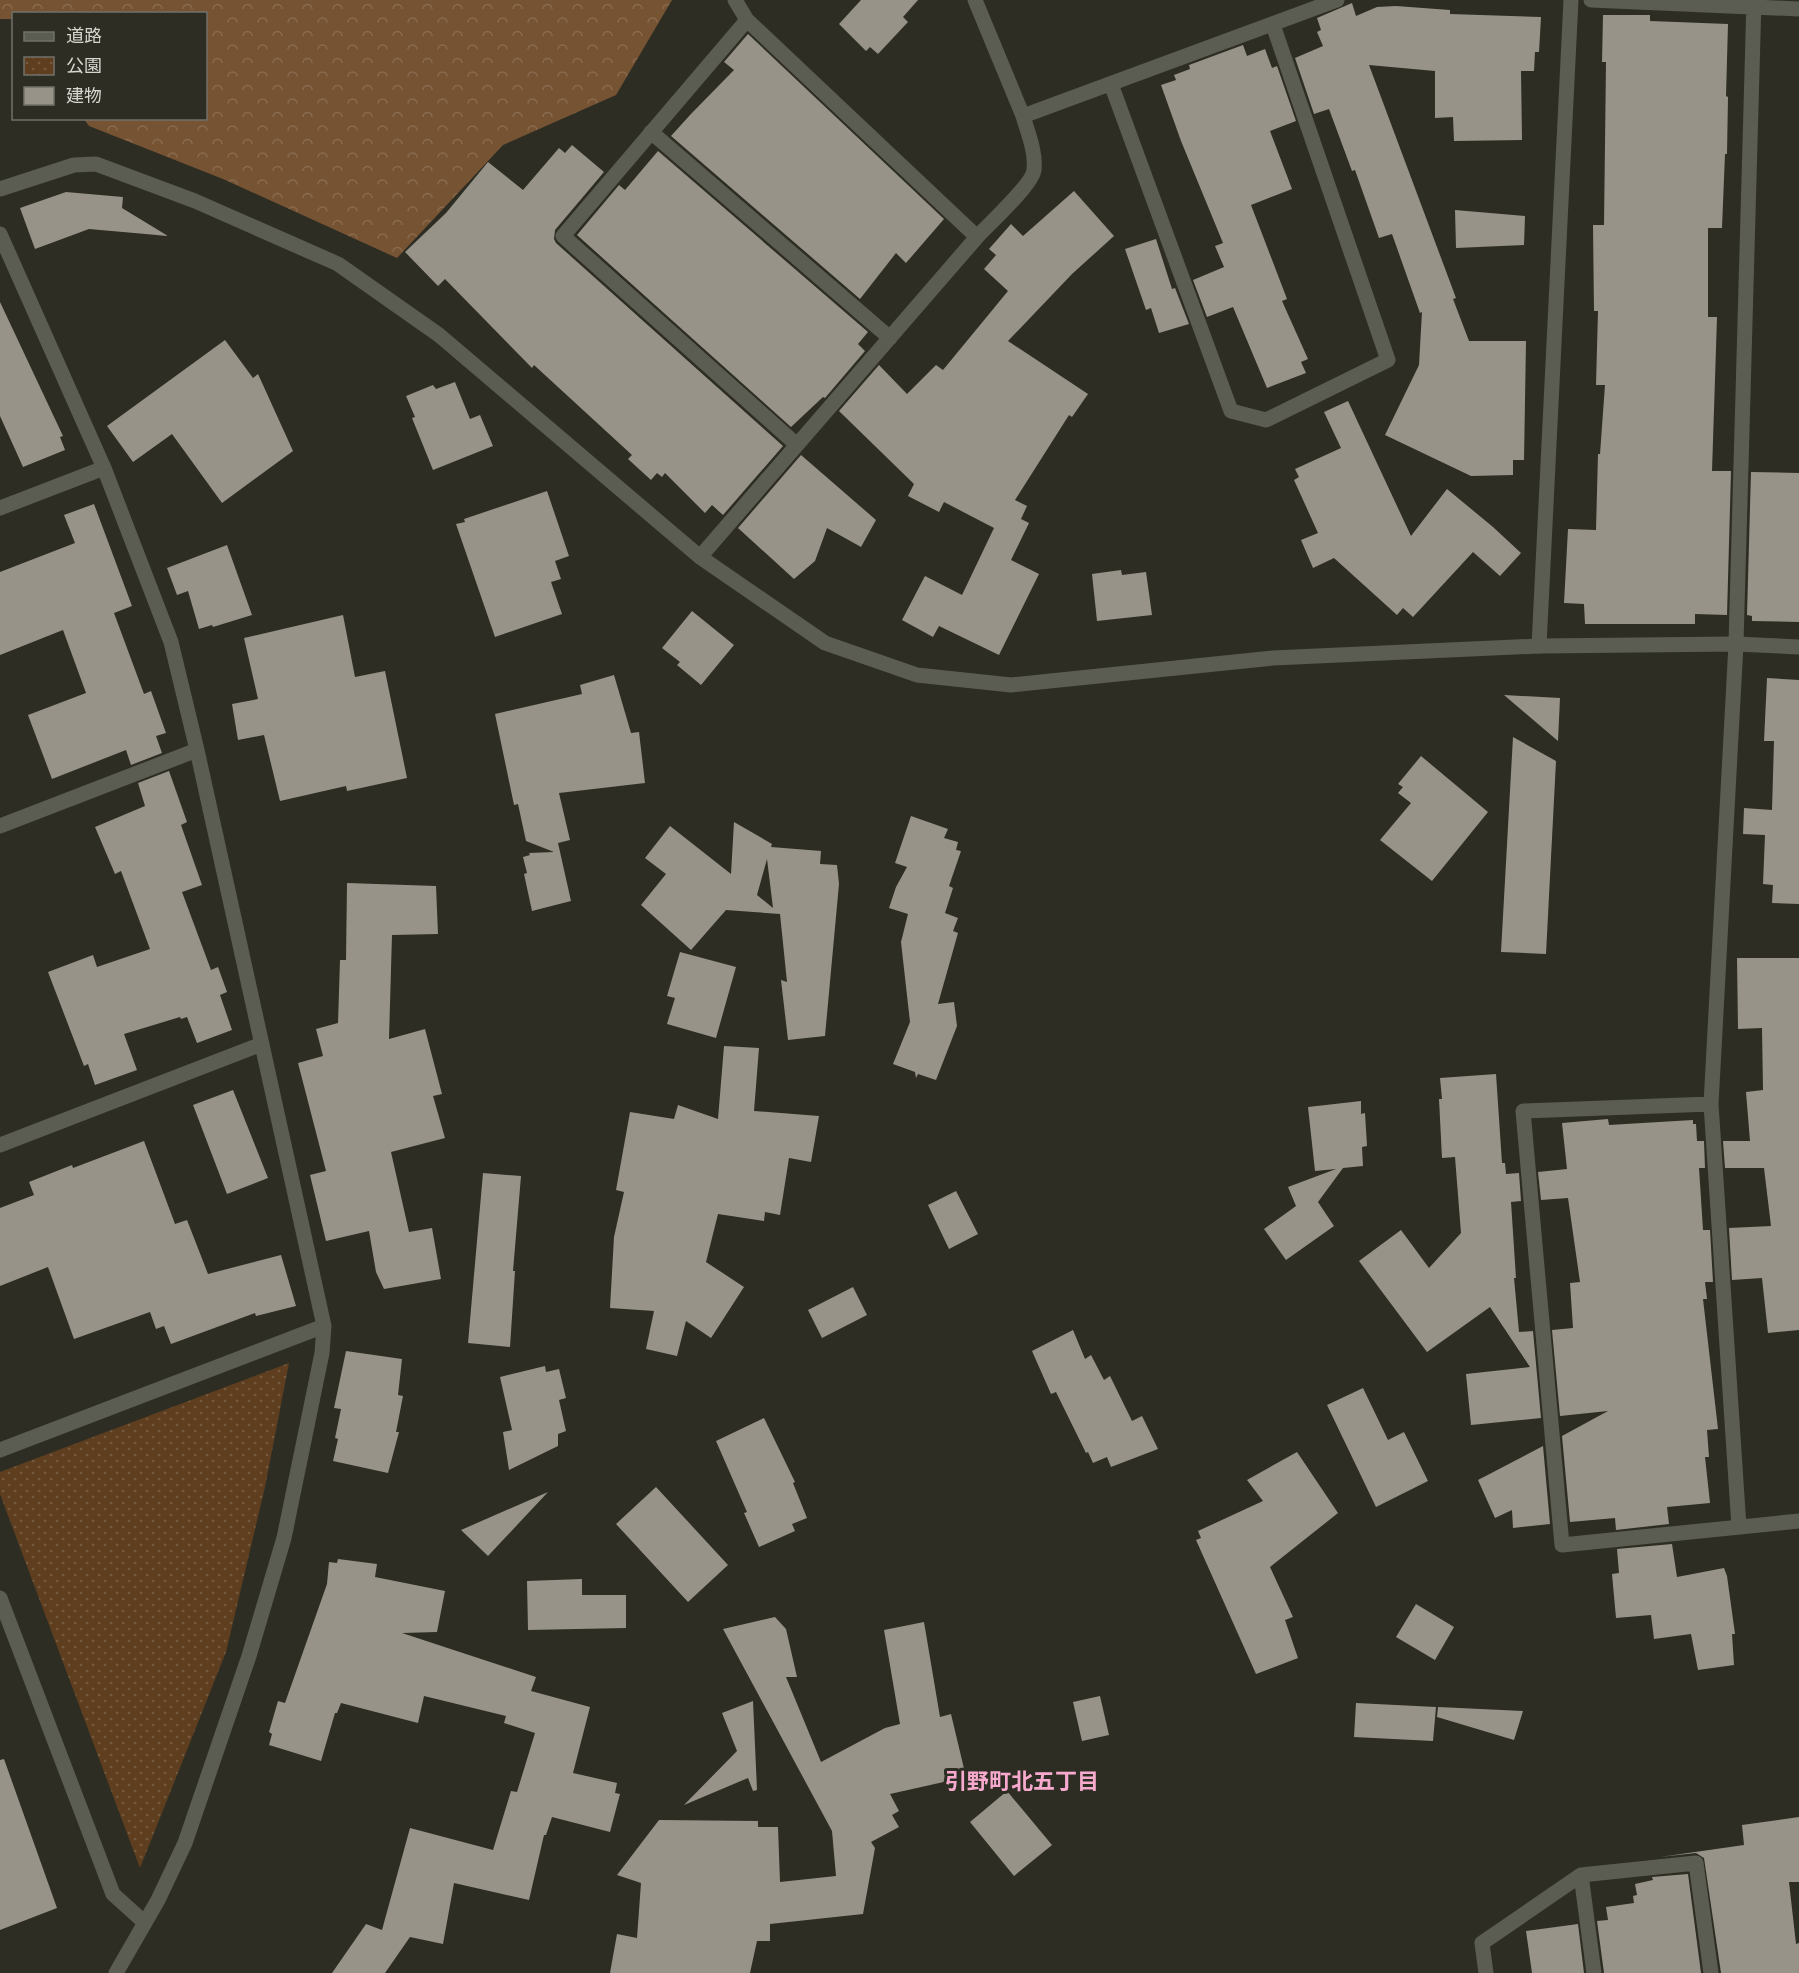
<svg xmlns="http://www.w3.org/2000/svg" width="1799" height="1973" font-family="Arial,'Noto Sans JP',sans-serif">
<defs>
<pattern id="forest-crowns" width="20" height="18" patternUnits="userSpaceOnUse" patternTransform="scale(1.5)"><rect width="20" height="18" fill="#765332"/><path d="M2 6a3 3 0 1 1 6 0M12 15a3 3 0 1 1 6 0" fill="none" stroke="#896b4f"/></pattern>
<pattern id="park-dots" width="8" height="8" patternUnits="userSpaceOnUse" patternTransform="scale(1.5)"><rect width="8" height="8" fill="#5e3e1e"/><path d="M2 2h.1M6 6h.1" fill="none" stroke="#74593e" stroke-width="1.8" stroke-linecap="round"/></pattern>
</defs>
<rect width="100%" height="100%" fill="#2d2d24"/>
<!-- forest -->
<path fill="url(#forest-crowns)" d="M 0,0 L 672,0 L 616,95 L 503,145 L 397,258 L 223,179 L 89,126 L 84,119 L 206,118 L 206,14 L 14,14 L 13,19 L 0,19 Z"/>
<!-- park -->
<path fill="url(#park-dots)" d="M 289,1363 L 265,1487 L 226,1652 L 140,1868 L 0,1494 L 0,1472 Z"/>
<!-- building -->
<path fill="#989388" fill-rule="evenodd" d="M 861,0 L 918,0 L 903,17 L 908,22 L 878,54 L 870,47 L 866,51 L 839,24 Z
M 1352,3 L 1356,16 L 1377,7 L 1396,6 L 1450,10 L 1450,14 L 1541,17 L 1539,52 L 1535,52 L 1534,71 L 1521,71 L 1522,140 L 1454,141 L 1453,117 L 1435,118 L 1435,71 L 1369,65 L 1456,298 L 1453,299 L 1469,341 L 1526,341 L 1524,460 L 1513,460 L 1513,475 L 1471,476 L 1385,435 L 1419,365 L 1422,312 L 1420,313 L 1392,234 L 1379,238 L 1355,170 L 1352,171 L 1329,109 L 1314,114 L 1295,58 L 1323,46 L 1317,32 L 1321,30 L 1317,18 Z
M 1603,15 L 1650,15 L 1650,21 L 1728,24 L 1726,96 L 1728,97 L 1727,154 L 1725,154 L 1722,228 L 1708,228 L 1708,317 L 1717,317 L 1712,471 L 1731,471 L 1727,615 L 1695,614 L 1695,624 L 1585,624 L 1584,604 L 1564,603 L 1568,529 L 1596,530 L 1598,454 L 1600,454 L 1605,385 L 1596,385 L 1598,311 L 1594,311 L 1593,225 L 1604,225 L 1606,62 L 1602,62 Z
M 748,34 L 944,219 L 906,263 L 896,253 L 860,299 L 671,136 L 690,115 L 734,70 L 724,62 Z
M 1243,45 L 1247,56 L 1265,49 L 1272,68 L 1277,66 L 1296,121 L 1270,131 L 1292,189 L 1251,205 L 1287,299 L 1282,301 L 1308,359 L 1301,362 L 1306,373 L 1267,388 L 1233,307 L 1207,317 L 1193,280 L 1224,267 L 1215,246 L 1223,243 L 1181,141 L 1161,85 L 1176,80 L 1174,75 L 1190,69 L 1189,65 Z
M 572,145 L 604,172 L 555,230 L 554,239 L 556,243 L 783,446 L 723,515 L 712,505 L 705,513 L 665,473 L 662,477 L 657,473 L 651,480 L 628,459 L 632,455 L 534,365 L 532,368 L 445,279 L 438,286 L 405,252 L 446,213 L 488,162 L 523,190 L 559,148 L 565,153 Z
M 658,151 L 868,332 L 858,344 L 865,351 L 825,398 L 823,397 L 791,427 L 577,235 L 619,185 L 625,190 Z
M 1074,191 L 1114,236 L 1072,274 L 1008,341 L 1088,394 L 1072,417 L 1069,415 L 1015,500 L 1027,506 L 1021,519 L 1029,523 L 1011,560 L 1039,574 L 999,655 L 939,626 L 933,637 L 902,620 L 925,576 L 962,595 L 994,528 L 944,502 L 939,512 L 908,496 L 914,484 L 839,411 L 879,365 L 907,394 L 936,365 L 943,370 L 1008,291 L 984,269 L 996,255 L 989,249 L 1011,224 L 1023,236 Z
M 66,192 L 123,197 L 122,208 L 168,236 L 89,229 L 35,249 L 20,208 Z
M 1455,210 L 1525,216 L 1524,245 L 1456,248 Z
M 1156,239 L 1172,289 L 1175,288 L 1189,324 L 1159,333 L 1151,308 L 1146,310 L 1125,249 Z
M 0,302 L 63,436 L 60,437 L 65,450 L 23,467 L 0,416 Z
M 225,340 L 253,378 L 258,374 L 293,451 L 222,503 L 172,434 L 133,462 L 107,426 Z
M 455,382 L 470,419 L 480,415 L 493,446 L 433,470 L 412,418 L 415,417 L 406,396 L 433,385 L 436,389 Z
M 1348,401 L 1411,536 L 1447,489 L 1493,527 L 1521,553 L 1500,576 L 1473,552 L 1413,617 L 1403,608 L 1397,615 L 1334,558 L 1313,568 L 1301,540 L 1318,533 L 1294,480 L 1299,477 L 1295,469 L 1341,448 L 1324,412 Z
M 801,455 L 876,520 L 861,547 L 827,528 L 815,561 L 794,579 L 738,528 Z
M 1751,472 L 1799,473 L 1799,622 L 1752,621 L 1752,616 L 1747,615 Z
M 547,491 L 569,556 L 555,561 L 561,579 L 551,582 L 562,614 L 495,637 L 456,524 L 465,522 L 464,519 Z
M 94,504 L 132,606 L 114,613 L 144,694 L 151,691 L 166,733 L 156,736 L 162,753 L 131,765 L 126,750 L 52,779 L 28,715 L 86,693 L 63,630 L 0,655 L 0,572 L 75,543 L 64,515 Z
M 227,545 L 252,615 L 213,627 L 212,625 L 199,629 L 188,591 L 177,595 L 167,568 Z
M 1121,570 L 1122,575 L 1146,572 L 1152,615 L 1097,621 L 1092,574 Z
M 692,611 L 734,645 L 701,685 L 677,665 L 680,662 L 662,648 Z
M 343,615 L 355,677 L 385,671 L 407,778 L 347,791 L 346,786 L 280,801 L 264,735 L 238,740 L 232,704 L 258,699 L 244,638 Z
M 614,675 L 631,733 L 639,732 L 645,783 L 559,793 L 570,840 L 558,843 L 571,901 L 532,911 L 524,874 L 527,873 L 523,857 L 530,855 L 529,853 L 554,852 L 526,841 L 518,804 L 514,805 L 495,714 L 582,694 L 580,685 Z
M 1767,678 L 1799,680 L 1799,904 L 1772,903 L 1773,885 L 1763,884 L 1765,835 L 1743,834 L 1744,808 L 1772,810 L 1774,741 L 1764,741 Z
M 1504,695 L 1560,698 L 1558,741 Z
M 1513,737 L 1556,761 L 1546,954 L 1501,952 Z
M 1421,756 L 1488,812 L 1432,881 L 1380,840 L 1411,803 L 1398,793 L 1403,787 L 1398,784 Z
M 169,771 L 187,822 L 181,825 L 202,885 L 182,892 L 211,970 L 218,967 L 227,992 L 220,995 L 232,1030 L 197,1043 L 187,1017 L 181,1019 L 180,1017 L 124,1034 L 137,1070 L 95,1085 L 88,1064 L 84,1066 L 48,972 L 93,955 L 97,967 L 150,949 L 121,871 L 115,874 L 95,827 L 145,806 L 138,783 Z
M 911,816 L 948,829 L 944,838 L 958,842 L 956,850 L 961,851 L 949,886 L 953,888 L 945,913 L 958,918 L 953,931 L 958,933 L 938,1004 L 954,1002 L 957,1026 L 936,1080 L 918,1074 L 916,1078 L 915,1072 L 893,1064 L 910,1022 L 901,942 L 908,914 L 889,908 L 896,887 L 907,867 L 895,863 Z
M 734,822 L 772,844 L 771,847 L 821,851 L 820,864 L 837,865 L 839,884 L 825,1036 L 788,1040 L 781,980 L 787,982 L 780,914 L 726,910 L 691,950 L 641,905 L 666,874 L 645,858 L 670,826 L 731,874 ZM 767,859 L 773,908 L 757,895 Z
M 347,883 L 436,886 L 438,934 L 392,935 L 389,1039 L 425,1029 L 442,1094 L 433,1096 L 445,1138 L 391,1152 L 409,1232 L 432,1228 L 441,1279 L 384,1289 L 376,1272 L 369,1231 L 326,1241 L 310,1175 L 326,1171 L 298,1063 L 323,1056 L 316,1029 L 338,1023 L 340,960 L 346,960 Z
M 680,952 L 736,967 L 716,1038 L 667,1024 L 675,998 L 667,996 Z
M 1737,958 L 1799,958 L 1799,1330 L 1768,1333 L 1762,1278 L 1732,1280 L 1729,1228 L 1771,1226 L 1764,1168 L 1725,1168 L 1723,1141 L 1750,1141 L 1746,1092 L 1763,1090 L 1762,1028 L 1738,1029 Z
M 724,1046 L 759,1048 L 754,1111 L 819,1116 L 811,1162 L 789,1158 L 780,1215 L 765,1212 L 764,1221 L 718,1214 L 706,1262 L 744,1287 L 711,1338 L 686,1321 L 677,1356 L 646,1349 L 654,1311 L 610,1308 L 614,1237 L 624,1192 L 616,1190 L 630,1112 L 674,1119 L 678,1105 L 718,1119 Z
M 1496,1074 L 1502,1163 L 1505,1163 L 1506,1174 L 1519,1173 L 1521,1201 L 1511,1202 L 1516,1278 L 1514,1278 L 1519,1332 L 1533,1331 L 1541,1418 L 1471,1425 L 1466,1374 L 1530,1367 L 1490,1307 L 1427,1352 L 1359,1261 L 1401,1230 L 1429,1268 L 1461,1233 L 1455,1157 L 1442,1158 L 1439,1099 L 1442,1099 L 1440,1078 Z
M 233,1090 L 268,1178 L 227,1194 L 193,1105 Z
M 1361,1101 L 1361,1114 L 1365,1113 L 1367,1146 L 1362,1147 L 1363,1166 L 1343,1168 L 1318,1202 L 1334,1226 L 1286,1260 L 1264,1229 L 1296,1206 L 1288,1187 L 1336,1169 L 1315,1171 L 1308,1107 Z
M 1608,1119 L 1609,1125 L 1693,1120 L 1693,1124 L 1696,1124 L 1697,1141 L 1704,1141 L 1705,1168 L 1699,1168 L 1703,1230 L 1710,1230 L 1713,1282 L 1705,1282 L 1707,1299 L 1703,1299 L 1718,1429 L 1707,1430 L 1709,1457 L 1705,1457 L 1710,1503 L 1667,1507 L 1669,1524 L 1616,1530 L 1615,1518 L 1570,1522 L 1562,1436 L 1608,1411 L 1560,1416 L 1552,1330 L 1573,1328 L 1570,1283 L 1580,1282 L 1568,1198 L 1541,1200 L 1538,1172 L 1567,1169 L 1562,1123 Z
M 144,1141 L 175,1224 L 187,1220 L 208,1274 L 281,1255 L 296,1306 L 256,1316 L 255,1313 L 171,1344 L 164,1326 L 156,1329 L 150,1312 L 74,1339 L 48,1267 L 0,1286 L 0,1208 L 34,1195 L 29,1182 L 72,1165 L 73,1168 Z
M 483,1173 L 521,1176 L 513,1271 L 515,1271 L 510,1347 L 468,1343 Z
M 956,1191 L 978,1234 L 949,1249 L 928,1205 Z
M 853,1287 L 867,1315 L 822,1338 L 808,1310 Z
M 1073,1330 L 1085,1359 L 1091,1355 L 1104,1380 L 1110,1376 L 1132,1421 L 1142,1416 L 1158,1449 L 1111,1467 L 1107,1457 L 1093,1463 L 1088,1452 L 1086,1453 L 1056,1392 L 1051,1394 L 1032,1351 Z
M 346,1351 L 402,1359 L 398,1395 L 403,1396 L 396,1432 L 399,1432 L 388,1473 L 333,1461 L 338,1439 L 335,1438 L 341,1409 L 334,1408 Z
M 545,1366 L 546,1372 L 559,1369 L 566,1398 L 559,1400 L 566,1431 L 558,1434 L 558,1446 L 509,1470 L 503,1432 L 512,1430 L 500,1377 Z
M 1363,1388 L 1388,1440 L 1404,1432 L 1428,1481 L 1376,1507 L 1327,1405 Z
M 764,1418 L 795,1482 L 793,1483 L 807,1518 L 792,1524 L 795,1531 L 759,1547 L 744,1513 L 747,1512 L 716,1441 Z
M 1543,1446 L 1550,1524 L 1513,1528 L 1512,1510 L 1495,1518 L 1478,1480 Z
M 1297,1452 L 1338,1513 L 1270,1567 L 1293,1617 L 1285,1620 L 1298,1658 L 1256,1674 L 1196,1540 L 1201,1538 L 1198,1531 L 1263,1501 L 1247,1480 Z
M 656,1487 L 728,1565 L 688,1602 L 616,1524 Z
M 548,1492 L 488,1556 L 461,1530 Z
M 1672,1544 L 1677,1577 L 1724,1568 L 1727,1576 L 1735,1634 L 1732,1634 L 1734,1665 L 1698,1670 L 1691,1634 L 1654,1639 L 1651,1615 L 1616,1618 L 1612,1574 L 1619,1573 L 1617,1549 Z
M 338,1559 L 377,1564 L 375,1577 L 445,1591 L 437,1632 L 402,1633 L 536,1677 L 531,1691 L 590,1707 L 573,1773 L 617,1783 L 615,1793 L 620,1794 L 610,1832 L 552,1817 L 546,1835 L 544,1835 L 529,1900 L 454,1883 L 443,1944 L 410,1937 L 385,1973 L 332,1973 L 366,1924 L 382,1930 L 410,1828 L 493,1850 L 511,1791 L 517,1792 L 535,1733 L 504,1723 L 506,1716 L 424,1696 L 418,1723 L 341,1703 L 337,1713 L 335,1713 L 321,1761 L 269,1745 L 272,1734 L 269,1732 L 278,1701 L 285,1703 L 327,1584 L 329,1562 L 337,1563 Z
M 582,1579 L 582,1595 L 626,1595 L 626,1628 L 528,1630 L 527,1581 Z
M 1416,1604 L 1454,1627 L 1435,1660 L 1396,1637 Z
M 775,1617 L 786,1629 L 797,1677 L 786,1677 L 821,1762 L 885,1728 L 900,1724 L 884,1630 L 924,1622 L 940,1717 L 951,1714 L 966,1777 L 890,1794 L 899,1811 L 892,1815 L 899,1827 L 871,1842 L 875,1848 L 863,1914 L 770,1924 L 770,1941 L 757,1941 L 750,1973 L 610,1973 L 617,1934 L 637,1938 L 641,1883 L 617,1875 L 659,1820 L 758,1821 L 758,1827 L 778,1827 L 780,1882 L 836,1876 L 832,1831 L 723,1629 Z
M 1100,1696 L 1109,1735 L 1082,1741 L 1073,1702 Z
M 753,1701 L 757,1790 L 753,1791 L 748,1778 L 684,1805 L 737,1751 L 722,1713 Z
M 1356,1703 L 1436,1707 L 1433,1741 L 1354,1737 Z
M 1438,1707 L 1523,1711 L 1514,1740 L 1437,1717 Z
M 4,1759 L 57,1908 L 0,1930 L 0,1760 Z
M 1007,1791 L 1052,1845 L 1014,1876 L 970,1822 Z
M 1799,1817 L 1799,1882 L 1789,1882 L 1796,1944 L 1799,1943 L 1799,1973 L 1721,1973 L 1704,1858 L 1696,1853 L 1660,1857 L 1744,1845 L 1742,1825 Z
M 1688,1874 L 1701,1973 L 1604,1973 L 1597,1921 L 1608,1920 L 1606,1907 L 1634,1903 L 1633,1896 L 1637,1895 L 1635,1884 L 1653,1880 L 1652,1877 Z
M 1578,1924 L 1584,1973 L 1532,1973 L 1526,1931 Z"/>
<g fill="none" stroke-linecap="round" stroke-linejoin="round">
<!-- minor -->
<path stroke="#5c5d52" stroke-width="15" d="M 735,0 L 747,20 L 977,237
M 975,0 L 1023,116
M 1591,0 L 1799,9
M 747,20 L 563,236 L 797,445
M 1111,84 L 1231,411 L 1266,420 L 1388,360 L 1273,25
M 651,132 L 890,338
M 0,234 L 104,468 L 171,642 L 197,750 L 324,1326 L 322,1353 L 284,1538 L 249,1656 L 185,1843 L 158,1900 L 116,1973
M 0,508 L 104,468
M 700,557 L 977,237 C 988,225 1033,184 1034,170 C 1036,152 1028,133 1023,116 L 1337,0
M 1539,646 L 1571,0
M 0,826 L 197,750
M 1711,1104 L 1523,1111 L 1562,1545 L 1799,1521
M 0,1145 L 262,1044
M 0,1450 L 324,1326
M 1739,1527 L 1711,1104 L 1736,644 L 1754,0
M 1581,1875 L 1594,1973
M 1486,1973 L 1482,1943 L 1581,1875 L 1696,1863 L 1711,1973"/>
<!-- tertiary -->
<path stroke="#5c5d52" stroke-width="15" d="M 0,189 L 74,165 L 96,164 L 195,201 L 338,264 L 439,335 L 700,557 L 825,643 L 917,675 L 1011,685 L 1273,658 L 1539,646 L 1736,644 L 1799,647
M 0,1598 L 113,1894 L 144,1922"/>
</g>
<g text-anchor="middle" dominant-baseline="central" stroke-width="6" stroke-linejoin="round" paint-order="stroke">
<!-- neighbourhood labels -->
<g font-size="22" font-weight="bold" fill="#f7aacd" stroke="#2d2d24">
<text x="1022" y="1781">引野町北五丁目</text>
</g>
</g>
<!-- legend -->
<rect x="12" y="12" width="195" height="108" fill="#2d2d24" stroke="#717169" stroke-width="1.5"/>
<rect x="24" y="32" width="30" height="9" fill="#5c5d52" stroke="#717169" stroke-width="1.5"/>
<text x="66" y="42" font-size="18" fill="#d7d7d1">道路</text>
<rect x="24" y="57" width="30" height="18" fill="url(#park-dots)" stroke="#717169" stroke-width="1.5"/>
<text x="66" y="72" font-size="18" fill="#d7d7d1">公園</text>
<rect x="24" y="87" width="30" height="18" fill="#989388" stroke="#717169" stroke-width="1.5"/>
<text x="66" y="102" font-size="18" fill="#d7d7d1">建物</text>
</svg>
